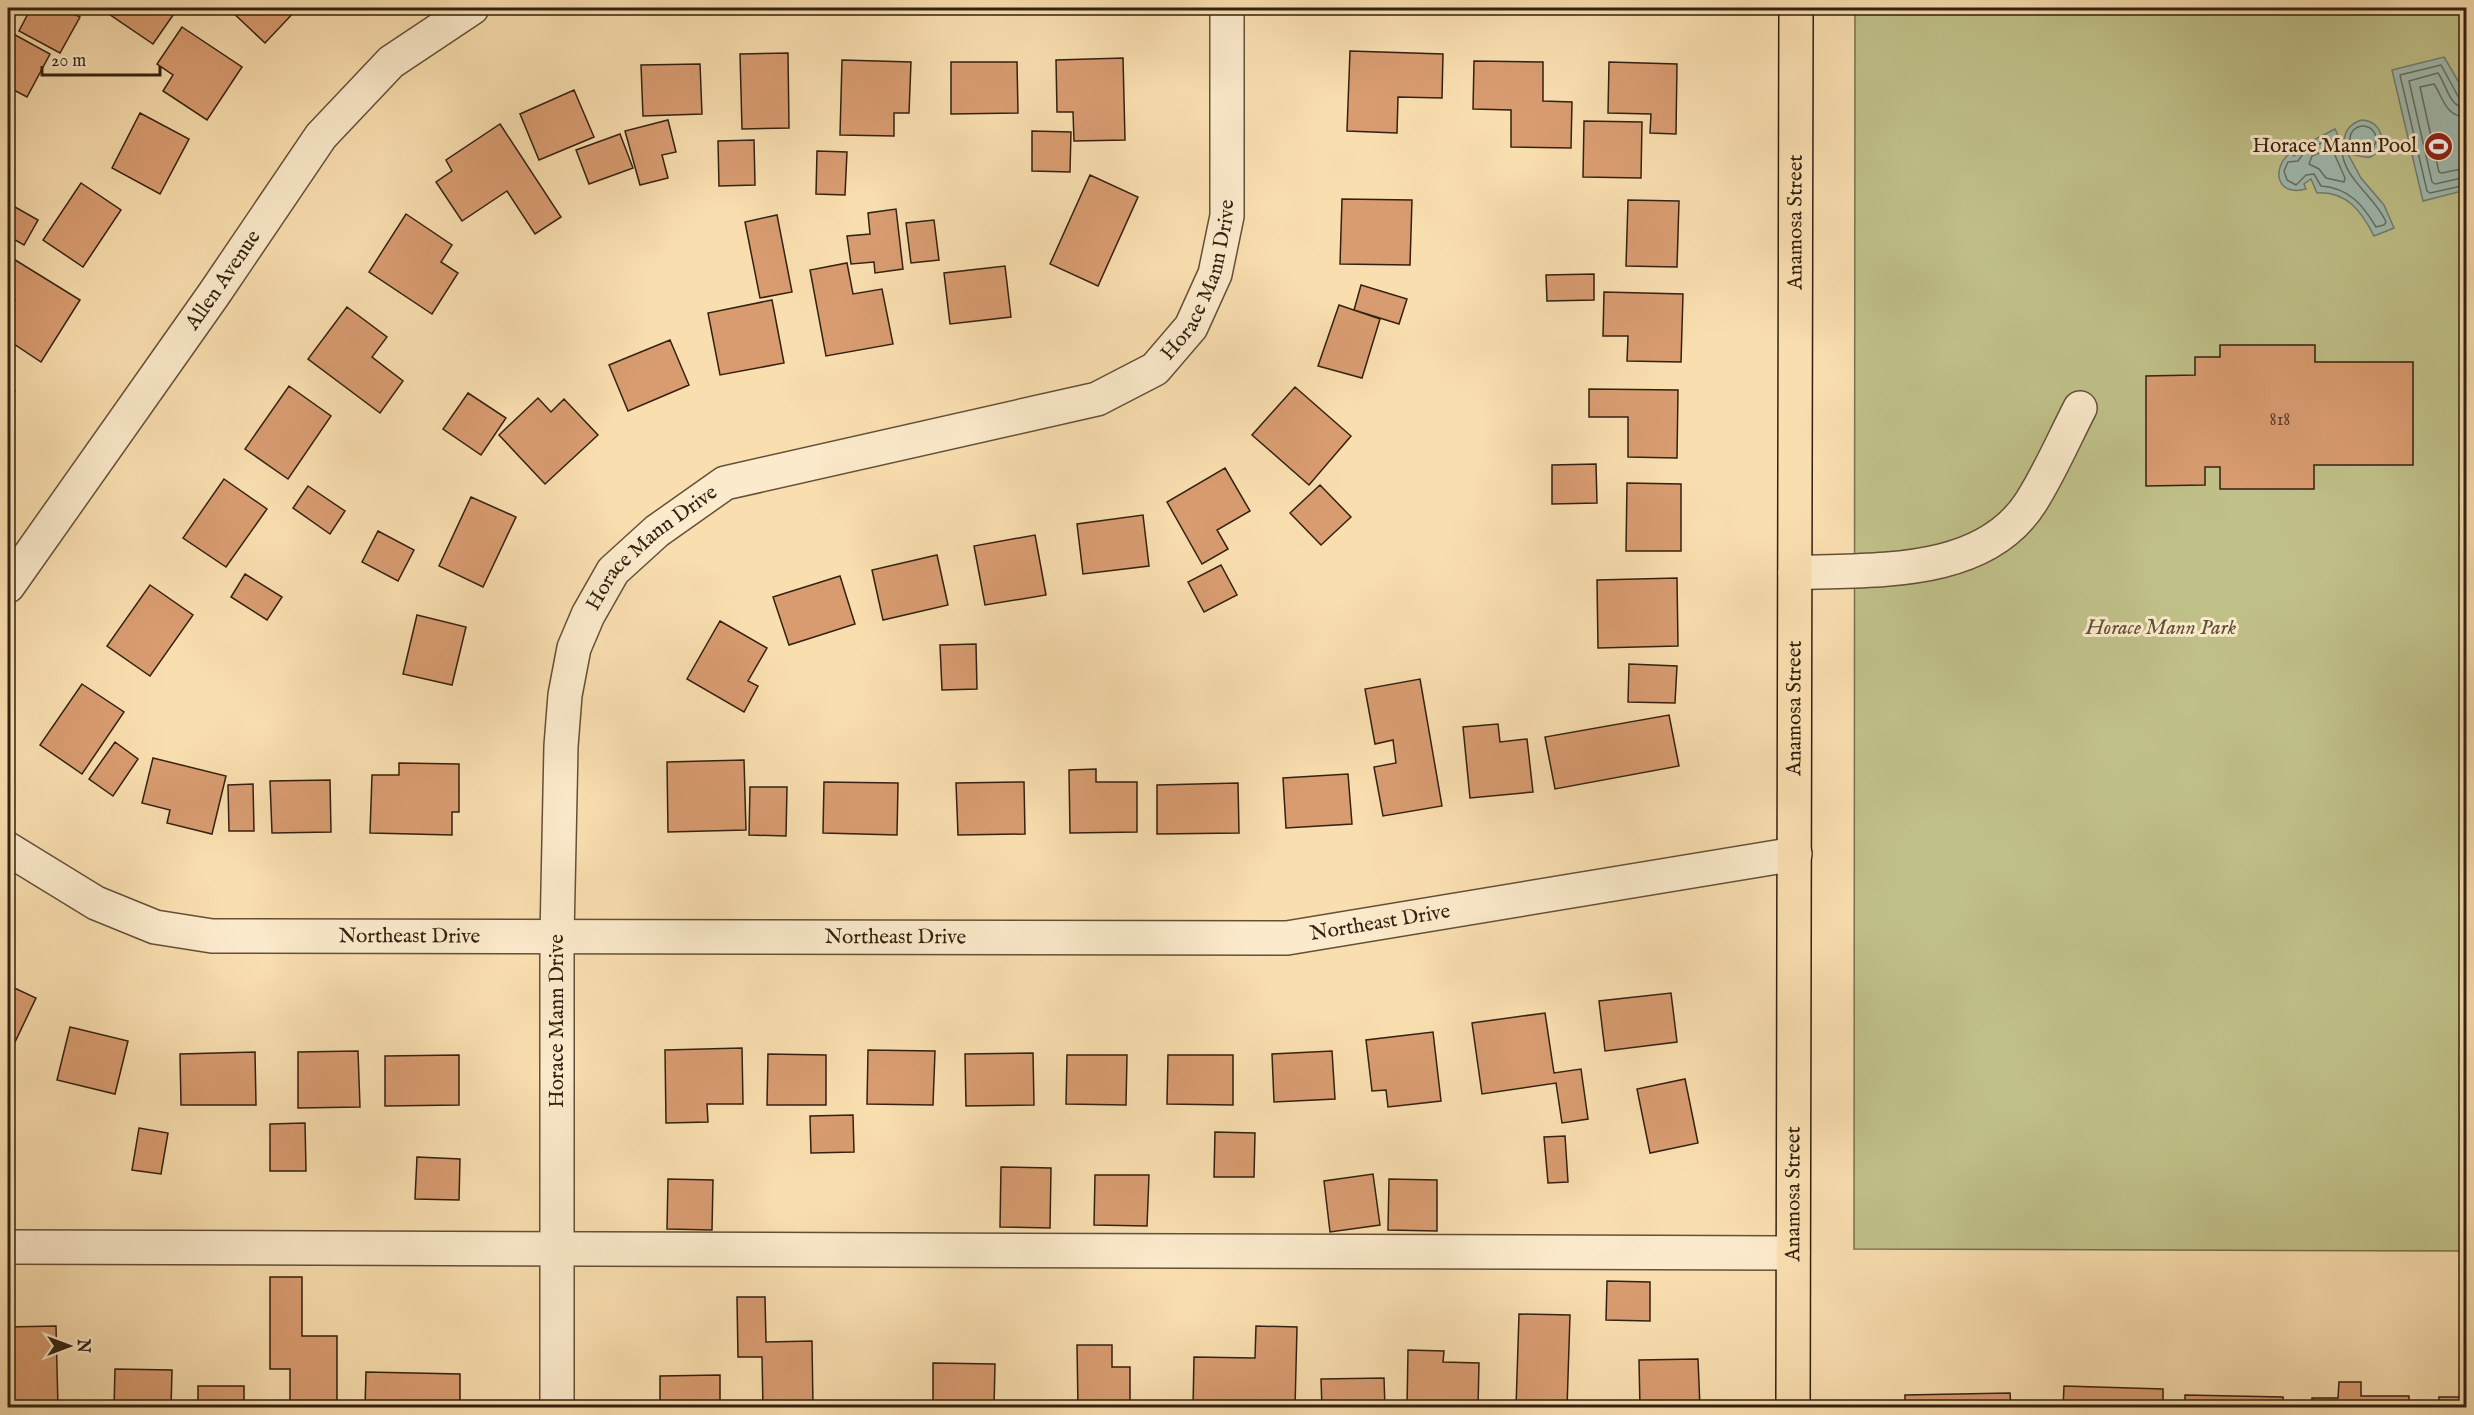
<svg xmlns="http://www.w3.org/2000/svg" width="2474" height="1415" font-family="'IM FELL English',serif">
<rect width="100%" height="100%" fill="#f9deaf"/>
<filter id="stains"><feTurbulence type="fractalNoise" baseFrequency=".00333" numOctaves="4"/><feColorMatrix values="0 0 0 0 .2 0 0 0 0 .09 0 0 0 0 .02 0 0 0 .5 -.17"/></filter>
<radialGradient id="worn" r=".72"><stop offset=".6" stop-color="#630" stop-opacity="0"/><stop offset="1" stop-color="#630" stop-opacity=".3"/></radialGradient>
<!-- green -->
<path fill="#c0c189" stroke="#7a714d" stroke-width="1.5" d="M 1855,8 L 2466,8 L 2466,1251 L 1854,1249 Z"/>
<!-- water -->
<path fill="#9fbbb1" stroke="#747d71" stroke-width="1.5" d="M 2444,57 L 2460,84 L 2466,103 L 2466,190 L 2423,201 L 2392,70 Z
M 2362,120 C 2376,121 2383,131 2382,145 C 2370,166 2362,154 2348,154 L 2361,178 L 2384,205 L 2394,228 L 2374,236 C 2362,212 2347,191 2317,193 L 2311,179 L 2304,184 L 2306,189 C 2277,197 2270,169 2291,152 L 2294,156 L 2298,153 L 2296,149 L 2335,129 L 2341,142 L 2344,141 C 2345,130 2351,123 2362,120 Z"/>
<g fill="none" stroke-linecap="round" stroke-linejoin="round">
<!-- shore -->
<path stroke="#696e61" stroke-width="1.5" d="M 2466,101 L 2459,98 L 2441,65 L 2400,75 L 2427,191 L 2430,193 L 2466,185
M 2466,108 C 2449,107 2447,86 2438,73 L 2409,81 L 2432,182 L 2435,184 L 2466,177
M 2466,117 C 2445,116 2444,99 2434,84 L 2420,87 L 2439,172 L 2442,173 L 2466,168
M2350 139a13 13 0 1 1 26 0a13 13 0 1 1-26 0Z
M 2330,139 L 2342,149 C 2342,178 2376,197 2386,222 L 2384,225 L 2376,227 C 2363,205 2349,188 2321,186 L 2314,174 L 2306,175 L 2296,185 L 2287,180 L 2284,171 L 2288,162 L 2298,161 L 2305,151 Z
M 2327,149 L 2334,153 L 2345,178 L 2344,182 L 2326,178 L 2319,169 L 2309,164 L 2312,156 Z"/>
</g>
<!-- building -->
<path fill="#d99c71" stroke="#332111" stroke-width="1.5" d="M 31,8 L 61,8 L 80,17 L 60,53 L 19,31 Z
M 109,8 L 178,8 L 153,44 L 106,12 Z
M 228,8 L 298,8 L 265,43 Z
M 182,27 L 242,67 L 207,120 L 163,91 L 173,75 L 157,64 Z
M 8,31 L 50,54 L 27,97 L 8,87 Z
M 1350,51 L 1443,54 L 1442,98 L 1398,97 L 1397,133 L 1347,131 Z
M 788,53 L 789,128 L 742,129 L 740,54 Z
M 1123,58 L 1125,140 L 1074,141 L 1073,112 L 1057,112 L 1056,60 Z
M 842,60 L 911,62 L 909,113 L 894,113 L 894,136 L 840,135 Z
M 1474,61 L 1543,62 L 1543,101 L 1572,102 L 1571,148 L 1511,147 L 1511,110 L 1473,109 Z
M 951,62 L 1017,62 L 1018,113 L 951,114 Z
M 1609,62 L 1677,64 L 1676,134 L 1650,133 L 1651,114 L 1608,113 Z
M 700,64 L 702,114 L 643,116 L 641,65 Z
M 574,90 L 594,137 L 539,160 L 520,114 Z
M 140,113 L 189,139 L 160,194 L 112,168 Z
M 668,120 L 676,152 L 662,155 L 668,178 L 640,185 L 625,131 Z
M 1584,121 L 1642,122 L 1641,178 L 1583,177 Z
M 500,124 L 561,217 L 535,234 L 507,191 L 462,221 L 436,182 L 452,171 L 446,160 Z
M 1032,131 L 1071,132 L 1070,172 L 1032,171 Z
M 620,134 L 633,168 L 589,184 L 576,150 Z
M 754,140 L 755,185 L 719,186 L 718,141 Z
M 817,151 L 847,152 L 845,195 L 816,194 Z
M 1090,175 L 1138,197 L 1098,286 L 1050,264 Z
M 81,183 L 121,210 L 83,267 L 43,240 Z
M 1342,199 L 1412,200 L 1410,265 L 1340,264 Z
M 1628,200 L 1679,201 L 1677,267 L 1626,266 Z
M 8,203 L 38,220 L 24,245 L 8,236 Z
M 896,209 L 903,269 L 875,273 L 874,262 L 851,264 L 847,236 L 870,234 L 868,213 Z
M 406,214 L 452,245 L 441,262 L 458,273 L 432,314 L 369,272 Z
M 777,215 L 792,292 L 760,298 L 745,222 Z
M 934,220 L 939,260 L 911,263 L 906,223 Z
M 12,258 L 80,300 L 41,362 L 8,340 L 8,312 L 15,300 L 8,295 L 8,265 Z
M 847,263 L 853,294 L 882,289 L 893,344 L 826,356 L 810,270 Z
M 1005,266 L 1011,317 L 950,324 L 944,273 Z
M 1594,274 L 1594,300 L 1547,301 L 1546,275 Z
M 1361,285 L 1407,299 L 1399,324 L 1354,310 Z
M 1604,292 L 1683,294 L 1681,362 L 1627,361 L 1628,336 L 1603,336 Z
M 772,300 L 784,363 L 720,375 L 708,313 Z
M 1339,305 L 1380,319 L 1362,378 L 1318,366 Z
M 347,307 L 387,337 L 372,357 L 403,381 L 380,413 L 308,359 Z
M 670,340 L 689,385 L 628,411 L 609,365 Z
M 2220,345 L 2315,345 L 2315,362 L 2413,362 L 2413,465 L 2314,465 L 2314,489 L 2220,489 L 2220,467 L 2205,467 L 2205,485 L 2146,486 L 2146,376 L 2195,375 L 2195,357 L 2220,357 Z
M 8,385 L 15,391 L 8,403 Z
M 289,386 L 331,416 L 288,479 L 245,449 Z
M 1295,387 L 1351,436 L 1309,485 L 1252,435 Z
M 1589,389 L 1678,390 L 1677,458 L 1628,457 L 1628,417 L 1589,417 Z
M 468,393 L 506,418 L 481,455 L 443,429 Z
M 538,398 L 551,412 L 564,399 L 598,435 L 545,484 L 499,435 Z
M 1596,464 L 1597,503 L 1552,504 L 1552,465 Z
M 1225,468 L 1250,511 L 1217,530 L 1228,549 L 1202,564 L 1167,502 Z
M 224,479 L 267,509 L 226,567 L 183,538 Z
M 1627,483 L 1681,484 L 1681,551 L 1626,551 Z
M 1320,485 L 1351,517 L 1321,545 L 1290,513 Z
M 308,486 L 345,511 L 330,534 L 293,508 Z
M 471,497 L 516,517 L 483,587 L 439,566 Z
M 1143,515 L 1149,566 L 1083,574 L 1077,524 Z
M 378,531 L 414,550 L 398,581 L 362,562 Z
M 1035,535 L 1046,595 L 985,605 L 974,546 Z
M 937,555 L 948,605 L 883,620 L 872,570 Z
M 1221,565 L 1237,595 L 1204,612 L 1188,582 Z
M 245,574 L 282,597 L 267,620 L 231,597 Z
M 840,576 L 855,624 L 789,645 L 773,597 Z
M 1677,578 L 1678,646 L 1598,648 L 1597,580 Z
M 150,585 L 193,615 L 150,676 L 107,646 Z
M 417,615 L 466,627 L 452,685 L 403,674 Z
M 720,621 L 767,648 L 748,681 L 758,686 L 744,712 L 687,679 Z
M 976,644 L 977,689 L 942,690 L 940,645 Z
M 1629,664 L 1677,666 L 1675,703 L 1628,702 Z
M 1420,679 L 1442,806 L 1383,816 L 1374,767 L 1396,763 L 1393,740 L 1375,744 L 1365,689 Z
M 82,684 L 124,712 L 82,774 L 40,745 Z
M 1669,715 L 1679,766 L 1555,789 L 1545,737 Z
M 1498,724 L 1500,742 L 1527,739 L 1533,792 L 1470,798 L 1463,727 Z
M 115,742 L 138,759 L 113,796 L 89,779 Z
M 153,758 L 226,776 L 212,834 L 167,823 L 170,810 L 142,803 Z
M 744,760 L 746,830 L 668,832 L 667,762 Z
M 399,763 L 459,764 L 459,812 L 452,812 L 452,835 L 370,833 L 372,775 L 399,775 Z
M 1096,769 L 1096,782 L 1137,782 L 1137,832 L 1070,833 L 1069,770 Z
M 1348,774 L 1352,824 L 1286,828 L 1283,778 Z
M 330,780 L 331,832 L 272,833 L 270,781 Z
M 824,782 L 898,783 L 897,835 L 823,833 Z
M 1024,782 L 1025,834 L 958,835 L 956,783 Z
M 1238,783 L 1239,833 L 1157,834 L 1157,785 Z
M 253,784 L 254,831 L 229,831 L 228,785 Z
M 750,787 L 787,787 L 786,836 L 749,835 Z
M 8,985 L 36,998 L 15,1042 L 8,1039 Z
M 1671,993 L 1677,1042 L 1605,1051 L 1599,1001 Z
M 1545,1013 L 1554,1073 L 1581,1069 L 1588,1119 L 1562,1123 L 1556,1083 L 1482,1094 L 1472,1023 Z
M 70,1027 L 128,1041 L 115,1094 L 57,1080 Z
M 1433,1032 L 1441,1101 L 1388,1107 L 1386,1090 L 1372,1091 L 1366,1040 Z
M 742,1048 L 743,1104 L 707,1104 L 708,1122 L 666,1123 L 665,1050 Z
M 868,1050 L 935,1051 L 933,1105 L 867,1104 Z
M 358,1051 L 360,1107 L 298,1108 L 298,1052 Z
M 1332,1051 L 1335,1099 L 1274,1102 L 1272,1054 Z
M 255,1052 L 256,1105 L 181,1105 L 180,1054 Z
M 1033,1053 L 1034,1105 L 966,1106 L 965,1054 Z
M 768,1054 L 826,1055 L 826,1105 L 767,1105 Z
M 459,1055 L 459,1105 L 385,1106 L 385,1056 Z
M 1067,1055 L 1127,1055 L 1126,1105 L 1066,1104 Z
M 1168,1055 L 1233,1055 L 1233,1105 L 1167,1104 Z
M 1685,1079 L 1698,1143 L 1650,1153 L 1637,1089 Z
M 853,1115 L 854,1152 L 811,1153 L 810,1116 Z
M 305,1123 L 306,1171 L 270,1171 L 270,1124 Z
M 139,1128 L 168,1133 L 161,1174 L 132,1170 Z
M 1215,1132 L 1255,1133 L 1254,1177 L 1214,1177 Z
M 1565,1136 L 1568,1182 L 1548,1183 L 1544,1137 Z
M 417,1157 L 460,1159 L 459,1200 L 415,1199 Z
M 1001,1167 L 1051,1168 L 1050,1228 L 1000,1227 Z
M 1373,1174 L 1380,1225 L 1330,1232 L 1324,1181 Z
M 1095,1175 L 1149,1175 L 1147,1226 L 1094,1225 Z
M 668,1179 L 713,1180 L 712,1230 L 667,1229 Z
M 1389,1179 L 1437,1180 L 1437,1231 L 1388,1230 Z
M 270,1277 L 302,1277 L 302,1336 L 337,1336 L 337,1408 L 290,1408 L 290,1369 L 270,1369 Z
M 1607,1281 L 1650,1282 L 1650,1321 L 1606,1320 Z
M 737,1297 L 765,1297 L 766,1342 L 812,1341 L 813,1408 L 763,1408 L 762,1357 L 738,1357 Z
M 1519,1314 L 1570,1315 L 1567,1408 L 1516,1408 Z
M 56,1326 L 58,1408 L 8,1408 L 8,1327 Z
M 1256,1326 L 1297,1327 L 1295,1408 L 1193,1408 L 1194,1357 L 1255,1358 Z
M 1077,1345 L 1112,1345 L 1112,1367 L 1130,1367 L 1130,1408 L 1078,1408 Z
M 1408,1350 L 1444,1351 L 1443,1362 L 1479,1363 L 1478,1408 L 1407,1408 Z
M 1698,1359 L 1700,1408 L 1640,1408 L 1639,1360 Z
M 933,1363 L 995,1364 L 994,1408 L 933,1408 Z
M 115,1369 L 172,1370 L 171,1408 L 114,1408 Z
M 366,1372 L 460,1374 L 460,1408 L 365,1408 Z
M 720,1375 L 720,1408 L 660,1408 L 660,1376 Z
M 1384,1378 L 1385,1408 L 1322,1408 L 1321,1379 Z
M 2339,1382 L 2361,1382 L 2361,1396 L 2409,1396 L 2409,1408 L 2312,1408 L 2312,1398 L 2338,1398 Z
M 198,1386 L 244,1386 L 244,1408 L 198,1408 Z
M 2064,1386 L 2163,1389 L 2163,1408 L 2063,1408 Z
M 2010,1393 L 2011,1408 L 1905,1408 L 1905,1395 Z
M 2185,1395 L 2283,1397 L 2283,1408 L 2185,1408 Z
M 2439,1397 L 2466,1397 L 2466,1408 L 2439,1408 Z"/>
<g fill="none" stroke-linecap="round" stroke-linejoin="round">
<defs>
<g id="minor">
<path d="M 1795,573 C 1873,569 1983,578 2031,502 C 2050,472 2064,439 2080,408"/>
<path id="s1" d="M 8,586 L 214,294 L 321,136 L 391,62 L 472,8"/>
<path id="s2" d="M 8,849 L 96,903 L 155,927 L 212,936 L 1287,938 L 1795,854"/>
<path d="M 8,1247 L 1793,1253"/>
<path id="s3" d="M 557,1408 L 557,937 L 561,746 L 565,695 L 574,648 L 588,615 L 613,571 L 657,531 L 725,483 L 1097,399 L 1155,369 L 1191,327 L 1215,274 L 1227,216 L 1227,8"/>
</g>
<g id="major">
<path id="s4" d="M 1793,1408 L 1796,8"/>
</g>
</defs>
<!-- minor casing -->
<use href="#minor" stroke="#645038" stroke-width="36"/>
<!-- major casing -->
<use href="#major" stroke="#332111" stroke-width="36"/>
<!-- minor -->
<use href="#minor" stroke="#fbeacb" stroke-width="33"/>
<!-- major -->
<use href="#major" stroke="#f9deaf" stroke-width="33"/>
</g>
<!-- icons -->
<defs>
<symbol id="stadium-disc" viewBox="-11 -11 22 22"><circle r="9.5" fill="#8f2418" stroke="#fbeacb"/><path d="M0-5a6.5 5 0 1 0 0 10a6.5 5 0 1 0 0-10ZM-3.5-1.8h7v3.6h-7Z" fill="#fff"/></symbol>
</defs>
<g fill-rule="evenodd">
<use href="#stadium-disc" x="2422" y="130" width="33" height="33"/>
</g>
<g text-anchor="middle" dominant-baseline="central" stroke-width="6" stroke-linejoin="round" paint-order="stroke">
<!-- number labels -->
<g font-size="18" fill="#5c4029">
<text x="2280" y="420">818</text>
</g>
<!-- poi labels -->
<g font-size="21" fill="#332111" stroke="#fbeacb" text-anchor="end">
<text x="2417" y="146">Horace Mann Pool</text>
</g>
<!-- street labels -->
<g font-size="21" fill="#332111" stroke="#fbeacb">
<text stroke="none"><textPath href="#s4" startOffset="1186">Anamosa Street</textPath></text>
<text stroke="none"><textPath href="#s3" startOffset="1539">Horace Mann Drive</textPath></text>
<text stroke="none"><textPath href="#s1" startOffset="374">Allen Avenue</textPath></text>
<text stroke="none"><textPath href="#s3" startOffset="891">Horace Mann Drive</textPath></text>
<text stroke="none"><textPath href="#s4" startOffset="700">Anamosa Street</textPath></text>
<text stroke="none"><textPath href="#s2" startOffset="1394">Northeast Drive</textPath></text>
<text stroke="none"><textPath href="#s2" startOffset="422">Northeast Drive</textPath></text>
<text stroke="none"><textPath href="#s2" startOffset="908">Northeast Drive</textPath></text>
<text stroke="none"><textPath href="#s3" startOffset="387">Horace Mann Drive</textPath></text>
<text stroke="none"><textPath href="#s4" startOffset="214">Anamosa Street</textPath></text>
</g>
<!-- park labels -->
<g font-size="21" font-style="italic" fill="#5d5135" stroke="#fbeacb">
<text x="2161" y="628">Horace Mann Park</text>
</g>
</g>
<!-- margin -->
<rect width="2474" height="1415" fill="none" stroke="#f9deaf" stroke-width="30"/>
<rect x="9" y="9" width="2456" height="1397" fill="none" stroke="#332111" stroke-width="3"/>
<rect x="15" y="15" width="2444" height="1385" fill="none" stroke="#332111" stroke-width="1.5"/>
<!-- north arrow -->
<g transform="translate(69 1346) rotate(90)" stroke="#fbeacb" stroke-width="4.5" paint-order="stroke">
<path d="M0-4.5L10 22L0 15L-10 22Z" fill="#332111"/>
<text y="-9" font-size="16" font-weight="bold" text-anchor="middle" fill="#332111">N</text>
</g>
<!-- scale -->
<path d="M42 66v9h118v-9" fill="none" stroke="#332111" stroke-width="3"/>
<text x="51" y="66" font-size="18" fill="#332111" stroke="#fbeacb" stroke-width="4.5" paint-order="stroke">20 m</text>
<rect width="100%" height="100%" filter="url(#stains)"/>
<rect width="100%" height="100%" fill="url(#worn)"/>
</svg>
